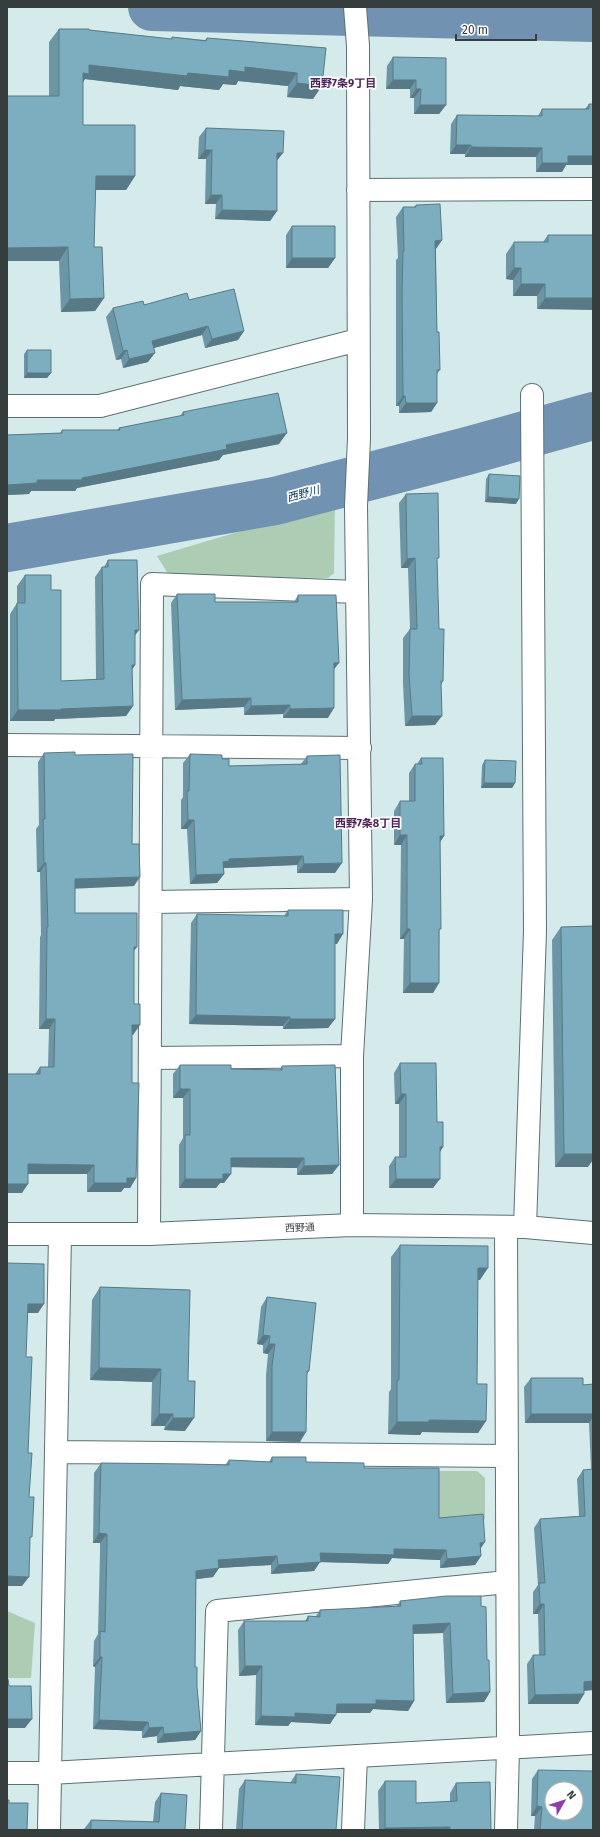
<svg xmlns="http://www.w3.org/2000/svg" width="600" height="1837" font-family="'Fira Sans','Noto Sans JP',sans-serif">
<rect width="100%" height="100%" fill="#d5eaeb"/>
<!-- green -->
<path fill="#accdb4" d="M 335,503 L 334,573 L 328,578 L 170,577 L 157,556 Z
M 438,1471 L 477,1471 L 485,1478 L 485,1519 L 437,1520 Z
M 7,1611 L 35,1623 L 31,1678 L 7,1678 Z"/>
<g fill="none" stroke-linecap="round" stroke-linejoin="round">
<!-- river -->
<path stroke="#7292b1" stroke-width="48" d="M 152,7 L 593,18
M 7,548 L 275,501 L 467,451 L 593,416"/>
<defs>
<path id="minor" d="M 358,190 L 593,189
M 7,406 L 100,406 L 358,340
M 7,745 L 360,748
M 151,902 L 361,899
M 150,1058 L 352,1056
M 352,1225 L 352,1056 L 361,899 L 356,506 L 359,438 L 358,46 L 355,7
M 525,1227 L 535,931 L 532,395
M 149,1234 L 152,584 L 357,592
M 56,1452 L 507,1456
M 7,1773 L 50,1773 L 593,1743
M 49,1830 L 60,1234
M 211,1830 L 217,1611 L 507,1582
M 353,1830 L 356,1756
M 506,1830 L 508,1748 L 506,1227"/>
<path id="tertiary" d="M 7,1234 L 149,1234 L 352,1225 L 525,1227 L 593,1233"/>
</defs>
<!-- minor casing -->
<use href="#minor" stroke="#5d7071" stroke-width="24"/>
<!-- tertiary casing -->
<use href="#tertiary" stroke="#5d7071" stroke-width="24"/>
<!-- minor -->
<use href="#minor" stroke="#fff" stroke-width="22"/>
<!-- tertiary -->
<use href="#tertiary" stroke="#fff" stroke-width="22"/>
</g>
<!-- wall -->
<path fill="#6c96a5" d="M 59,29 L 89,30 L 171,39 L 172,37 L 205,40 L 207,38 L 326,48 L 313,99 L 287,97 L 288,86 L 238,81 L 236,85 L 223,84 L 219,90 L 180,86 L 178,90 L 85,79 L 83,82 L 83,125 L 135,176 L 126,190 L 95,190 L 94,247 L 104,298 L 95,311 L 61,312 L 59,261 L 7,261 L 7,96 L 49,96 L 49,42 Z
M 393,57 L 446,105 L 439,114 L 414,114 L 414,98 L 410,98 L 410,89 L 386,89 L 387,66 Z
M 589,104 L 593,104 L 593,165 L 566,165 L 562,172 L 536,172 L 536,157 L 465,157 L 465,154 L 450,154 L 451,124 L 457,115 L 538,116 L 542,109 L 585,109 Z
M 206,128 L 277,161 L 277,211 L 270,221 L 215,219 L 216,204 L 205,204 L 206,159 L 198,159 L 199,137 Z
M 416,205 L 442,240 L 436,249 L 437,332 L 440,370 L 437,374 L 437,403 L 431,412 L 399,413 L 399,406 L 396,406 L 396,260 L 398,258 L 396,217 L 403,207 L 414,207 Z
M 292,226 L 335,258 L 328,268 L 286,268 L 286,235 Z
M 548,235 L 593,235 L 537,309 L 537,296 L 513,296 L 513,280 L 506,279 L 506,254 L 514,242 L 543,242 Z
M 189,300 L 244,331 L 238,340 L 205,348 L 202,335 L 154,348 L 148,362 L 123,368 L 121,359 L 116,360 L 106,317 L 113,308 Z
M 27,350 L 51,373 L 47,378 L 24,378 L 24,354 Z
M 183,412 L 279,444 L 223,455 L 219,460 L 77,488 L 75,491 L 31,491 L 29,494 L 7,495 L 7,435 L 60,433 L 62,430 L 117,430 L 119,428 L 180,416 Z
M 489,474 L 516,504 L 485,502 L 486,479 Z
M 406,494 L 437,561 L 439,629 L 443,681 L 441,685 L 435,725 L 405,726 L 403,683 L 403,638 L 410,629 L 408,568 L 401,568 L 399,503 Z
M 108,560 L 135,636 L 135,665 L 132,670 L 133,706 L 126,716 L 55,719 L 54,721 L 10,721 L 10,614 L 17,603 L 17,586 L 25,575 L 51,590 L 61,681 L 96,680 L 95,577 L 102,567 L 104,567 Z
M 177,594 L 215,602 L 294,602 L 298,595 L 334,670 L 328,718 L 283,718 L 283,714 L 244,715 L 244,707 L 175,710 L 171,603 Z
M 44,753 L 75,755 L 132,844 L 134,886 L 75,888 L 75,913 L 134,951 L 134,1004 L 140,1025 L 132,1035 L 132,1083 L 136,1178 L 130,1188 L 124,1188 L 121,1192 L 87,1192 L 87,1174 L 28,1174 L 22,1193 L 7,1193 L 7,1074 L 35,1074 L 40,1067 L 48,1067 L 49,1029 L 39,1029 L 40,937 L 41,935 L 40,872 L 37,872 L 36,829 L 39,825 L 38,762 Z
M 190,754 L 222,759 L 229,766 L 301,764 L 307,756 L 335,873 L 297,873 L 297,865 L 224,868 L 224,874 L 217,883 L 190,884 L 187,829 L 181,829 L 181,800 L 183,797 L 183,763 Z
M 421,758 L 444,836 L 440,842 L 439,983 L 433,993 L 403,993 L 404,939 L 400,939 L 401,845 L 394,845 L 394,811 L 400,801 L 409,801 L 409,773 L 415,764 L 417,764 Z
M 485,760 L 515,783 L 512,788 L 481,788 L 482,765 Z
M 288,910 L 337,944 L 335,944 L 335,1019 L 328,1028 L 283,1029 L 283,1026 L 189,1024 L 191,923 L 197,914 L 284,916 Z
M 561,927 L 588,1167 L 555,1167 L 552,940 Z
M 400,1063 L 437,1122 L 443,1147 L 440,1152 L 433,1188 L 389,1188 L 389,1166 L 395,1157 L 399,1157 L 399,1104 L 395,1104 L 394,1073 Z
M 180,1065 L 231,1069 L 279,1070 L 282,1066 L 339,1165 L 332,1174 L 297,1175 L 297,1168 L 231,1167 L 224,1183 L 220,1183 L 216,1188 L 179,1188 L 179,1145 L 183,1138 L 183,1098 L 173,1098 L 173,1074 Z
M 400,1245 L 480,1280 L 478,1280 L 477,1384 L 486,1421 L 478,1433 L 422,1432 L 420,1435 L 388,1434 L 389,1392 L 391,1389 L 391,1257 Z
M 100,1287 L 190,1290 L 185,1431 L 164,1430 L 165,1426 L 151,1426 L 152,1382 L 90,1380 L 92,1300 Z
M 267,1297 L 309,1371 L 307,1374 L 300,1442 L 266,1441 L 266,1375 L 268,1354 L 263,1353 L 263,1345 L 257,1344 L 261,1307 Z
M 531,1378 L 583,1385 L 593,1384 L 593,1690 L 584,1691 L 584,1694 L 578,1704 L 528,1704 L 527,1664 L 533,1655 L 539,1655 L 538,1614 L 533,1614 L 533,1592 L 538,1585 L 534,1528 L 540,1519 L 579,1516 L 577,1479 L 583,1470 L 591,1469 L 589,1423 L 525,1423 L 524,1387 Z
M 272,1457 L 306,1462 L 364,1468 L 439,1518 L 480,1548 L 481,1556 L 475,1565 L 440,1568 L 440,1560 L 392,1558 L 388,1564 L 320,1562 L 314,1571 L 271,1574 L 271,1565 L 219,1568 L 213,1577 L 196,1579 L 195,1667 L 201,1731 L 195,1740 L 157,1743 L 157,1736 L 142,1738 L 142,1731 L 93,1729 L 95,1667 L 93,1666 L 94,1641 L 98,1634 L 100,1553 L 100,1543 L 93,1543 L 94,1473 L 101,1463 L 225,1465 L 229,1460 L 269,1462 Z
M 400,1601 L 481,1606 L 490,1692 L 484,1702 L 446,1703 L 443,1633 L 413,1634 L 414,1701 L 408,1711 L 373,1709 L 370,1713 L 336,1713 L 330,1724 L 291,1722 L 288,1726 L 255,1725 L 256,1675 L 239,1676 L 238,1630 L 244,1621 L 305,1621 L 308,1616 L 316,1616 L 320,1610 L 397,1606 Z
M 538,1770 L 593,1830 L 534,1830 L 535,1816 L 531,1816 L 532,1779 Z
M 296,1774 L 336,1830 L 236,1830 L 239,1789 L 245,1780 L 290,1783 Z
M 385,1781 L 416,1803 L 450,1802 L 450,1793 L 456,1783 L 491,1830 L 379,1830 L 378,1791 Z
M 161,1793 L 185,1830 L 84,1830 L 84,1829 L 91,1820 L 153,1822 L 155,1802 Z"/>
<!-- shaded-wall -->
<path fill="#587a86" d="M 89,65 L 188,73 L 229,70 L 245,67 L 297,73 L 288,86 L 238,81 L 236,85 L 223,84 L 219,90 L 180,86 L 178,90 L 85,79 L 80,87 L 73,87 Z
M 393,80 L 416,80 L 410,89 L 386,89 Z
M 297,83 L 322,86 L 313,99 L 287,97 Z
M 416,89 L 421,89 L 414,98 L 410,98 Z
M 420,105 L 446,105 L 439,114 L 414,114 Z
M 456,145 L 471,145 L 465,154 L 450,154 Z
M 471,147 L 542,148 L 536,157 L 465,157 Z
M 205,150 L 212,150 L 206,159 L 198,159 Z
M 277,153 L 283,153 L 276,162 Z
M 568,156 L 593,156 L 593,165 L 566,165 L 562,172 L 536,172 L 542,163 Z
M 96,176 L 135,176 L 126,190 L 86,190 Z
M 211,195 L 222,195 L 216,204 L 205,204 Z
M 222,210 L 277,211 L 270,221 L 215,219 Z
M 442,240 L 435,250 L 435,241 Z
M 68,247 L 59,261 L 7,261 L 7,248 Z
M 292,258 L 335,258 L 328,268 L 286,268 Z
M 514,268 L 521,268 L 513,280 L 506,279 Z
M 521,284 L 545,284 L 537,296 L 513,296 Z
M 104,298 L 95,311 L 61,312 L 70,299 Z
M 545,298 L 593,298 L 593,310 L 537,309 Z
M 208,326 L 202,335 L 146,350 L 152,341 Z
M 244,331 L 238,340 L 205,348 L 212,339 Z
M 127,350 L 121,359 L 116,360 L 123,351 Z
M 155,353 L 148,362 L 123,368 L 129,359 Z
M 27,373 L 51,373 L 47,378 L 24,378 Z
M 403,396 L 405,396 L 399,406 L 396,406 Z
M 406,403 L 437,403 L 431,412 L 399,413 Z
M 287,433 L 279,444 L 223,455 L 219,460 L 77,488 L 75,491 L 31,491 L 29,494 L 7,495 L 7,485 L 37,480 L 82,478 L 226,445 Z
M 488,497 L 519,499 L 516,504 L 485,502 Z
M 415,558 L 408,568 L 401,568 L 407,559 Z
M 135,630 L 139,630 L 131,641 Z
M 334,663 L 339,663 L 332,672 Z
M 132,665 L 135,665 L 127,676 Z
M 251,698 L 244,707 L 175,710 L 182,700 Z
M 290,705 L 283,714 L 244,715 L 251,706 Z
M 133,706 L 126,716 L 55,719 L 54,721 L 10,721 L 18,710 Z
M 334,708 L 328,718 L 283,718 L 290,709 Z
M 412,716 L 442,716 L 435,725 L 405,726 Z
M 484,783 L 515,783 L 512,788 L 481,788 Z
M 188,820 L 194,820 L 187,829 L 181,829 Z
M 400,835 L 407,835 L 401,845 L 394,845 Z
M 440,836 L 444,836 L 438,845 Z
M 303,856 L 297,865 L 224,868 L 223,871 L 223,862 L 229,859 Z
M 44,863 L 46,863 L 40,872 L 37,872 Z
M 342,863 L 335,873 L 297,873 L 304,864 Z
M 224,874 L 217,883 L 190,884 L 196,875 Z
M 140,877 L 134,886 L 68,889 L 75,879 Z
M 407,929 L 410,929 L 404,939 L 400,939 Z
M 335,934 L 343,934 L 337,944 L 329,944 Z
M 134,947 L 137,947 L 130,956 Z
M 410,983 L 439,983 L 433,993 L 403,993 Z
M 196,1015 L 290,1017 L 283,1026 L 189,1024 Z
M 46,1019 L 55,1019 L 49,1029 L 39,1029 Z
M 290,1019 L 335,1019 L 328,1028 L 283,1029 Z
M 132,1025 L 140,1025 L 133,1035 L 126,1035 Z
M 180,1089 L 190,1089 L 183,1098 L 173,1098 Z
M 401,1094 L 406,1094 L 399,1104 L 395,1104 Z
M 440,1147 L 443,1147 L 437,1156 Z
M 564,1154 L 593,1154 L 593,1160 L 588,1167 L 555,1167 Z
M 231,1158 L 304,1158 L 297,1168 L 224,1167 Z
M 28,1164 L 94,1165 L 87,1174 L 22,1174 Z
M 339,1165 L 332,1174 L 297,1175 L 304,1166 Z
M 223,1174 L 231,1174 L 224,1183 L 220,1183 L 216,1188 L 179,1188 L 185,1179 Z
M 127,1178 L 136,1178 L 130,1188 L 124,1188 L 121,1192 L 87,1192 L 94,1183 Z
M 396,1179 L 440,1179 L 433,1188 L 389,1188 Z
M 7,1184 L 28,1184 L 22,1193 L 7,1193 Z
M 478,1268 L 488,1268 L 480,1280 L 470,1280 Z
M 28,1304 L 44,1304 L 38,1313 L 22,1313 Z
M 263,1335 L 270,1336 L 263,1345 L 257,1344 Z
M 269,1344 L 275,1344 L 268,1354 L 263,1353 Z
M 99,1368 L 161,1369 L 152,1382 L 90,1380 Z
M 159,1414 L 173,1414 L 165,1426 L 151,1426 Z
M 531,1414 L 593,1414 L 593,1417 L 589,1423 L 525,1423 Z
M 173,1418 L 194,1418 L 185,1431 L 164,1430 Z
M 429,1420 L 486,1421 L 478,1433 L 422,1432 L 420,1435 L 388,1434 L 397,1422 Z
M 272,1432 L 306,1432 L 300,1442 L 266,1441 Z
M 99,1533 L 107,1534 L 100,1543 L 93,1543 Z
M 485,1542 L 479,1551 L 480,1543 Z
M 394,1549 L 446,1550 L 440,1560 L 392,1558 L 388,1564 L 320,1562 L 314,1571 L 271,1574 L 278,1565 L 320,1553 Z
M 277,1556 L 271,1565 L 219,1568 L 213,1577 L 190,1580 L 196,1571 L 218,1560 Z
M 481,1556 L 475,1565 L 440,1568 L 447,1559 Z
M 7,1576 L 29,1577 L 22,1586 L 7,1586 Z
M 540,1604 L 544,1604 L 538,1614 L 533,1614 Z
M 450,1623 L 443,1633 L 406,1634 L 413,1625 Z
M 100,1657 L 102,1657 L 95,1667 L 93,1666 Z
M 245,1666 L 262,1666 L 256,1675 L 239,1676 Z
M 593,1681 L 593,1690 L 578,1691 L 584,1682 Z
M 490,1692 L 484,1702 L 446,1703 L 453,1694 Z
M 584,1694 L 578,1704 L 528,1704 L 535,1695 Z
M 376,1700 L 414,1701 L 408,1711 L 373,1709 L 370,1713 L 330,1713 L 337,1704 Z
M 295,1713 L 336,1715 L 330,1724 L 291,1722 L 288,1726 L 255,1725 L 261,1716 Z
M 7,1719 L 32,1719 L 25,1728 L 7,1728 Z
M 99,1720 L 148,1722 L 142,1731 L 93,1729 Z
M 163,1727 L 157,1736 L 142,1738 L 149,1728 Z
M 201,1731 L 195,1740 L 157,1743 L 164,1734 Z
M 537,1806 L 542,1807 L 535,1816 L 531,1816 Z
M 450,1827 L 448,1830 L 383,1830 L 385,1828 Z"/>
<!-- building -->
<path fill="#7daec0" stroke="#587a86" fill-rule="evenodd" d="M 59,29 L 89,29 L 89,30 L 172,39 L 172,37 L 206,41 L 207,38 L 326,48 L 322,86 L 297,83 L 297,73 L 245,67 L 245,72 L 229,70 L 229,77 L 188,73 L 187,76 L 89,65 L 89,74 L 83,73 L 83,125 L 135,125 L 135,176 L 96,176 L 94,247 L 102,247 L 104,298 L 70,299 L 68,247 L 7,248 L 7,96 L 59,96 Z
M 393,57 L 446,58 L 446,105 L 420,105 L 421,89 L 416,89 L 416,80 L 393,80 Z
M 589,104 L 593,104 L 593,156 L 568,156 L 568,163 L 542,163 L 542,148 L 471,147 L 471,145 L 456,145 L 457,115 L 542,116 L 542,109 L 589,109 Z
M 206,128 L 284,131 L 283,153 L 277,153 L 277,211 L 222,210 L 222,195 L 211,195 L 212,150 L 205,150 Z
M 440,204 L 442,240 L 435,241 L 437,332 L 439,332 L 440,370 L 437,370 L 437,403 L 406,403 L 405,396 L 403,396 L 402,294 L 403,251 L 404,251 L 403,207 L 416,207 L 416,205 Z
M 292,226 L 335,226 L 335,258 L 292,258 Z
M 548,235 L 593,235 L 593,298 L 545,298 L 545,284 L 521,284 L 521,268 L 514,268 L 514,242 L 548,242 Z
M 234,289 L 244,331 L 212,339 L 208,326 L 152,341 L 155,353 L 129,359 L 127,350 L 123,351 L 113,308 L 143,301 L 144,305 L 187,293 L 189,300 Z
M 27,350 L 51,350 L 51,373 L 27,373 Z
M 278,393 L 287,433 L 226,445 L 227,449 L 82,478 L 82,480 L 37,480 L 37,483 L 7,485 L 7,435 L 62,433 L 62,430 L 120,430 L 119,428 L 184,415 L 183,412 Z
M 489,474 L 520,476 L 519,499 L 488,497 Z
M 438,493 L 439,558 L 437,558 L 439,629 L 444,629 L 443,681 L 441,681 L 442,716 L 412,716 L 409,674 L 410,629 L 417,629 L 415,558 L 407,559 L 406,494 Z
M 108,560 L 137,560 L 139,630 L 135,630 L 135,665 L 132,665 L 133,706 L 61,709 L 61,710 L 18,710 L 17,603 L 25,603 L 25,575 L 51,575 L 51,590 L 61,590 L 61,681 L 104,679 L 102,567 L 108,567 Z
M 177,594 L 215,594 L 215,602 L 298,602 L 298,595 L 336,595 L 339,663 L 334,663 L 334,708 L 290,709 L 290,705 L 251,706 L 251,698 L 182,700 Z
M 75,752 L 75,755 L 133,754 L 132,844 L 139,844 L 140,877 L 75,879 L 75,913 L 137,913 L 137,947 L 134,947 L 134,1004 L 140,1004 L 140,1025 L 132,1025 L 132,1083 L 139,1083 L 136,1178 L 127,1178 L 127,1183 L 94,1183 L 94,1165 L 28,1164 L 28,1184 L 7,1184 L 7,1074 L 40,1074 L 40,1067 L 54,1067 L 55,1019 L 46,1019 L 47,927 L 48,927 L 46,863 L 44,863 L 43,819 L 45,819 L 44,753 Z
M 190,754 L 222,755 L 222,759 L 229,759 L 229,766 L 307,764 L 307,756 L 340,755 L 342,863 L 304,864 L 303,856 L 229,859 L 229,861 L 223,862 L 224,874 L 196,875 L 194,820 L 188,820 L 187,791 L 189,791 Z
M 421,758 L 443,758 L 444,836 L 440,836 L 441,929 L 439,929 L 439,983 L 410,983 L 410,929 L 407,929 L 407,835 L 400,835 L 400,801 L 415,801 L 415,764 L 422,764 Z
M 485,760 L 516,761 L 515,783 L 484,783 Z
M 288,910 L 343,910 L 343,934 L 335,934 L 335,1019 L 290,1019 L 290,1017 L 196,1015 L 197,914 L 288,916 Z
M 593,926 L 593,1154 L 564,1154 L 561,927 Z
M 400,1063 L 436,1063 L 437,1122 L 443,1122 L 443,1147 L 440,1147 L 440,1179 L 396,1179 L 395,1157 L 406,1157 L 406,1094 L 401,1094 Z
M 180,1065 L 231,1065 L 231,1069 L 282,1070 L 282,1066 L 335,1065 L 339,1165 L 304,1166 L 304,1158 L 231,1158 L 231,1174 L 223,1174 L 223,1179 L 185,1179 L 185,1135 L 190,1135 L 190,1089 L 180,1089 Z
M 400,1245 L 488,1246 L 488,1268 L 478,1268 L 477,1384 L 487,1384 L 486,1421 L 429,1420 L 429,1422 L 397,1422 L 397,1380 L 399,1380 Z
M 7,1263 L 44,1264 L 44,1304 L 28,1304 L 26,1357 L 32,1357 L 28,1453 L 32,1453 L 29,1497 L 34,1497 L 32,1537 L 30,1537 L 29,1577 L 7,1576 Z
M 100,1287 L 190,1290 L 188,1381 L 195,1381 L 194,1418 L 173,1418 L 173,1414 L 159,1414 L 161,1369 L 99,1368 Z
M 267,1297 L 316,1303 L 309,1371 L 307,1371 L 306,1432 L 272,1432 L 272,1366 L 275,1344 L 269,1344 L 270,1336 L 263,1335 Z
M 531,1378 L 583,1378 L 583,1385 L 593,1384 L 593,1414 L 531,1414 Z
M 272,1457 L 306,1457 L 306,1462 L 364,1463 L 364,1468 L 439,1468 L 439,1518 L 483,1514 L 485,1542 L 480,1543 L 481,1556 L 447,1559 L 446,1550 L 394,1549 L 394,1555 L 320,1553 L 321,1562 L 278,1565 L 277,1556 L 218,1560 L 219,1568 L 196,1571 L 195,1667 L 197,1667 L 197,1687 L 201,1731 L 164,1734 L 163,1727 L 149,1728 L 148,1722 L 99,1720 L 102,1657 L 100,1657 L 100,1631 L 105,1632 L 107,1544 L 107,1534 L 99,1533 L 101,1463 L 192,1464 L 229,1465 L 229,1460 L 272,1462 Z
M 593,1469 L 593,1681 L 584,1682 L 584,1694 L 535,1695 L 533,1655 L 545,1655 L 544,1604 L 540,1604 L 539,1583 L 545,1583 L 540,1519 L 585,1516 L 583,1470 Z
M 446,1596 L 481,1596 L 481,1606 L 486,1607 L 487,1660 L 489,1660 L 490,1692 L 453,1694 L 450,1623 L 413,1625 L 414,1701 L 376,1700 L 376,1704 L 337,1704 L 336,1715 L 295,1713 L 295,1717 L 261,1716 L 262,1666 L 245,1666 L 244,1621 L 308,1621 L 308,1616 L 320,1617 L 320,1610 L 401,1606 L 400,1601 Z
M 7,1679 L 8,1679 L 9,1686 L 31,1686 L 32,1719 L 7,1719 Z
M 538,1770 L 593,1771 L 593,1830 L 540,1830 L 542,1807 L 537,1806 ZM 552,1789 L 576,1789 L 576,1813 L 552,1813 Z
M 296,1774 L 340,1777 L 336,1830 L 242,1830 L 245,1780 L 296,1783 Z
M 385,1781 L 416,1781 L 416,1803 L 457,1801 L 456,1783 L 490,1782 L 491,1830 L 450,1830 L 450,1827 L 385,1828 Z
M 161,1793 L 187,1795 L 185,1830 L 91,1830 L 91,1820 L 159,1822 Z
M 7,1800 L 9,1800 L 9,1803 L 28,1803 L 27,1830 L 7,1830 Z"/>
<g text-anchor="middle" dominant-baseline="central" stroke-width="3.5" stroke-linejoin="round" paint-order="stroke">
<!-- street labels -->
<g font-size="10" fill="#353d3d" stroke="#fff">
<text transform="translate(300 1228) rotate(-2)">西野通</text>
</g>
<!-- neighbourhood labels -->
<g font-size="11" font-weight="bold" fill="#4e255b" stroke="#fff">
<text x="343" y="83">西野7条9丁目</text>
<text x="368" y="823">西野7条8丁目</text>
</g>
<!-- water labels -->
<g font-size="11" font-style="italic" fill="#013a62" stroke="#fff">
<text transform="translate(303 494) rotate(-15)">西野川</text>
</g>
</g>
<!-- border -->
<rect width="600" height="1837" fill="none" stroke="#353d3d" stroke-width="16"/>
<!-- north arrow -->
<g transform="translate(564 1801) rotate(51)"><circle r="19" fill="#ffffff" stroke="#aeb1b1"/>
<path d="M0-3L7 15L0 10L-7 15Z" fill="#913daa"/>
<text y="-6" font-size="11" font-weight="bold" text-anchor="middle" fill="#353d3d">N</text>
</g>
<!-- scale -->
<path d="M456 34v6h80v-6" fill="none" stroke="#353d3d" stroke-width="2"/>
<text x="462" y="34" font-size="12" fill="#353d3d" stroke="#ffffff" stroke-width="3" paint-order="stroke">20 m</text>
</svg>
